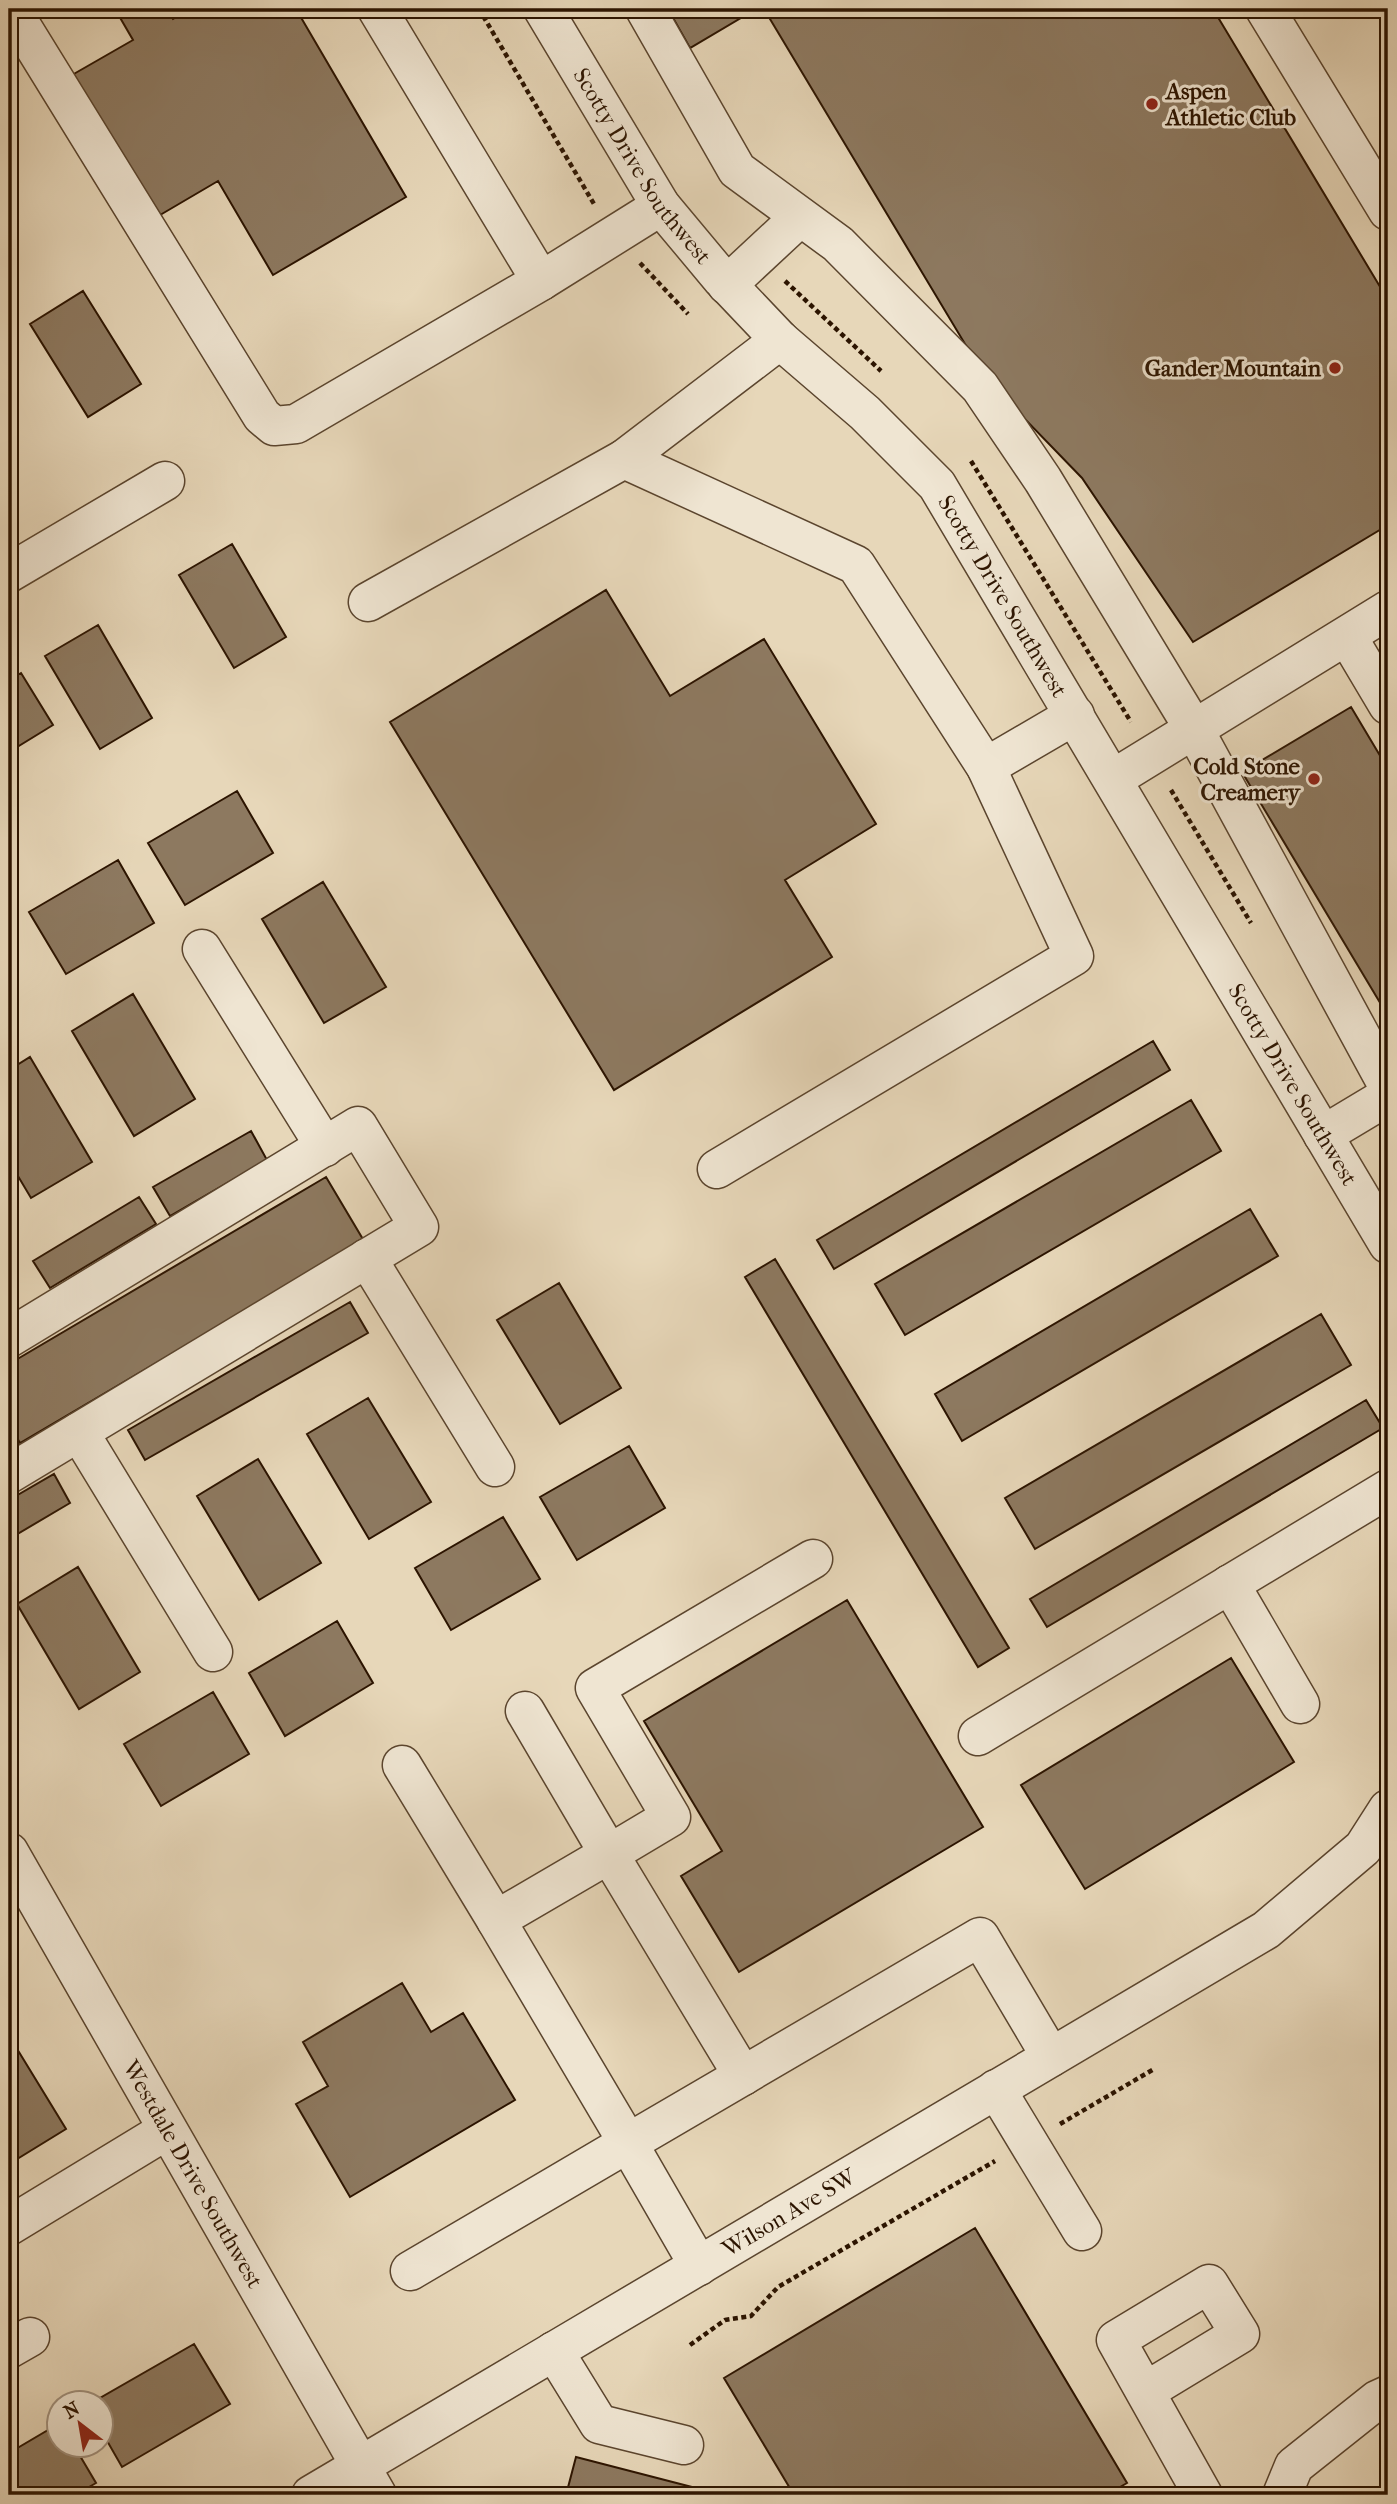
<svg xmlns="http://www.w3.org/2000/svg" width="1397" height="2504" font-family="'IM FELL French Canon',serif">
<rect width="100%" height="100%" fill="#e7d7b9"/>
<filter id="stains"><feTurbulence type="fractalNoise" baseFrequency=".00286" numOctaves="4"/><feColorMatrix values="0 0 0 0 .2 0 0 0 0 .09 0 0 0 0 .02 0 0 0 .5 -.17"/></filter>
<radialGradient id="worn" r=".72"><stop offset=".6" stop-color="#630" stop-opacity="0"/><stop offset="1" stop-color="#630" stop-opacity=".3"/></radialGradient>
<!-- building -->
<path fill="#8d7960" stroke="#2c1400" stroke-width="2" d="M 115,9 L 166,9 L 173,19 L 190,9 L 296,9 L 406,197 L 273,275 L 218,181 L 155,218 L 72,75 L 133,40 Z
M 668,9 L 756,9 L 690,48 Z
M 764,9 L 1213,9 L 1388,300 L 1388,525 L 1193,642 L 1082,478 L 986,379 Z
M 83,291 L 141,384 L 88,417 L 30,324 Z
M 232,544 L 286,637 L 234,668 L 179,575 Z
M 606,590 L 670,696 L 764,639 L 876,824 L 785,880 L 832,957 L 614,1090 L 390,722 Z
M 98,625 L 152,718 L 100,749 L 45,656 Z
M 21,673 L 53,725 L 9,752 L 9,680 Z
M 1351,707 L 1388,769 L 1388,1016 L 1242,772 Z
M 237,791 L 273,853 L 185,905 L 148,843 Z
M 118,860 L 154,923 L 66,974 L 29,912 Z
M 323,882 L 386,987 L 324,1023 L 262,919 Z
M 133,994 L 195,1099 L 134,1136 L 72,1031 Z
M 1153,1041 L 1170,1070 L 834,1269 L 817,1240 Z
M 30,1057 L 92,1162 L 31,1198 L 9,1161 L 9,1070 Z
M 1191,1100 L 1221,1151 L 905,1335 L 875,1284 Z
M 251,1131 L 267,1160 L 170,1216 L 153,1187 Z
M 326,1177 L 364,1241 L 20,1443 L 9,1424 L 9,1364 Z
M 139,1197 L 156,1224 L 50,1288 L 33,1261 Z
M 1250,1209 L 1278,1256 L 962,1441 L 935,1394 Z
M 775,1259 L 1009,1648 L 978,1667 L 745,1277 Z
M 559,1283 L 621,1388 L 560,1424 L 497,1320 Z
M 350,1302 L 368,1333 L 145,1460 L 128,1430 Z
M 1321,1314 L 1351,1365 L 1035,1549 L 1005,1498 Z
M 368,1398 L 431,1502 L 369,1539 L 307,1434 Z
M 1366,1400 L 1383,1428 L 1047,1627 L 1030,1599 Z
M 629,1446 L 665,1508 L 577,1560 L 540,1497 Z
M 258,1459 L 321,1563 L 259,1600 L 197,1496 Z
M 54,1474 L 70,1503 L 9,1539 L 9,1500 Z
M 503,1517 L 540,1579 L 451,1630 L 415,1568 Z
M 78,1567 L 140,1672 L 79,1709 L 17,1604 Z
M 847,1600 L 983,1827 L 739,1972 L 681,1876 L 722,1851 L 644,1721 Z
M 337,1621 L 373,1683 L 285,1736 L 249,1673 Z
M 1231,1658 L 1294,1762 L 1085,1889 L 1021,1785 Z
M 213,1692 L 249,1754 L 161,1806 L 124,1744 Z
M 402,1983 L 431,2032 L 463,2013 L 515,2100 L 350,2197 L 296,2104 L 328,2086 L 303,2042 Z
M 11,2039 L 66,2129 L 9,2164 L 9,2040 Z
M 975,2228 L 1127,2483 L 1106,2495 L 794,2495 L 724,2378 Z
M 194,2344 L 230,2404 L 122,2467 L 102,2432 L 102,2402 L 93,2402 Z
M 60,2423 L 60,2444 L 73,2444 L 96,2483 L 75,2495 L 9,2495 L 9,2453 Z
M 576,2457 L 692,2487 L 690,2495 L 566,2495 Z"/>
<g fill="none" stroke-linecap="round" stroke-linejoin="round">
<defs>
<g id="minor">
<path d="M 11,9 L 262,416 L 274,426 L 296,424 L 541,281 L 661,206"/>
<path d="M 377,9 L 541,281"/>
<path id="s1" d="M 543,9 L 661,206 L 722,279 L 780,340 L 865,413 L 937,485 L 1388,1244"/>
<path d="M 645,9 L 737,170 L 838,244 L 980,387 L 1043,480 L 1194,729 L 1388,1086"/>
<path d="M 1265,9 L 1388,211"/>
<path d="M 727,285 L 800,217"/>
<path d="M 624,459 L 780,340"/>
<path d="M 9,573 L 165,481"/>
<path d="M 368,602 L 624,459 L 856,565 L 986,767 L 1074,956 L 717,1169"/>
<path d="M 1347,636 L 1388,705"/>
<path d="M 986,767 L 1075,715"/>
<path d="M 1113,779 L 1388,610"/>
<path d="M 202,949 L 325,1147"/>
<path d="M 1323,1135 L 1388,1096"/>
<path d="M 367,1258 L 495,1467"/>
<path d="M 9,1338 L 358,1126 L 419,1227 L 9,1474"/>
<path d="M 79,1432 L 213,1652"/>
<path d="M 1230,1584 L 1300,1704"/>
<path d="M 525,1711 L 609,1854 L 671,1817 L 595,1688 L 813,1559"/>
<path d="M 978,1736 L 1388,1489"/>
<path d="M 402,1765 L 496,1920"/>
<path id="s2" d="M 9,1852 L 377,2495"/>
<path d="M 996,2089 L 1082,2231"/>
<path d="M 9,2226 L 167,2130"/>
<path d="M 699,2266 L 628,2143 L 980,1937 L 1051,2057"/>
<path d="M 410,2271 L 628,2143 L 496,1920 L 609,1854 L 743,2076"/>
<path d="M 9,2349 L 30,2337"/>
<path d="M 554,2351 L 599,2424 L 684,2445"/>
<path d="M 1146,2391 L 1240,2334 L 1209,2284 L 1116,2340 L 1203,2495"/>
<path id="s3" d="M 311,2495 L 1266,1930 L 1363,1848 L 1388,1809"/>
<path d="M 1282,2495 L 1294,2466 L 1377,2400 L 1388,2395"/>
</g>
</defs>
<!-- minor casing -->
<use href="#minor" stroke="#5b452e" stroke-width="41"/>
<!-- path -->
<path stroke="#2c1400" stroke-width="4.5" stroke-dasharray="5 3.5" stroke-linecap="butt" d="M 479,9 L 594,204
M 640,263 L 688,314
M 785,281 L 881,371
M 971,461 L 1131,722
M 1171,790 L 1251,923
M 1383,1144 L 1388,1153
M 1060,2124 L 1154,2069
M 690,2345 L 725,2320 L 751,2316 L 778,2287 L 995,2161"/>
<!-- minor -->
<use href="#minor" stroke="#efe5d2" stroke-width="38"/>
</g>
<!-- markers -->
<g fill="#8f2418" stroke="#efe5d2" stroke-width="2.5">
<circle cx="1152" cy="104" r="7"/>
<circle cx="1335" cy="368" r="7"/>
<circle cx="1314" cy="779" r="7"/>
</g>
<g text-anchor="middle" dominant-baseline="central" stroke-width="6" stroke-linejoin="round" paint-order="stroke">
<!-- poi labels -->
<g font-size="23" font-weight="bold" fill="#2c1400" stroke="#efe5d2" text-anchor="end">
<text x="1166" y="91" text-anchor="start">Aspen<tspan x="1166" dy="26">Athletic Club</tspan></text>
<text x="1321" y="368">Gander Mountain</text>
<text x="1300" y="766">Cold Stone<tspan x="1300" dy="26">Creamery</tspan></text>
</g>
<!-- street labels -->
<g font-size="23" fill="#2c1400" stroke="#efe5d2">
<text stroke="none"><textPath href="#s1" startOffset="186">Scotty Drive Southwest</textPath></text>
<text stroke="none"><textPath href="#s1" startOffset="752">Scotty Drive Southwest</textPath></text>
<text stroke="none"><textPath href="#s1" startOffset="1320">Scotty Drive Southwest</textPath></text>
<text stroke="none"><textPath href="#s2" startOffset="371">Westdale Drive Southwest</textPath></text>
<text stroke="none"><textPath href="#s3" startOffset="555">Wilson Ave SW</textPath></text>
</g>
</g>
<!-- margin -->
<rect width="1397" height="2504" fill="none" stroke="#e7d7b9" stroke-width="35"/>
<rect x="10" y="10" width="1376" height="2483" fill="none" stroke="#2c1400" stroke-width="3.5"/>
<rect x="18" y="18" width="1362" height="2469" fill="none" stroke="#2c1400" stroke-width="2"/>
<!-- north arrow -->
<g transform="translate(80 2424) rotate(329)"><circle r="33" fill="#efe5d2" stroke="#a1917e" stroke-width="2"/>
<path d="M0-5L12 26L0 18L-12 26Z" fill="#8f2418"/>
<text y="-10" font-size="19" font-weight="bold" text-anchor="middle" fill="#2c1400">N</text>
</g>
<rect width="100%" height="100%" filter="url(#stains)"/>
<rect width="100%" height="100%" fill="url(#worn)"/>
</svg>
